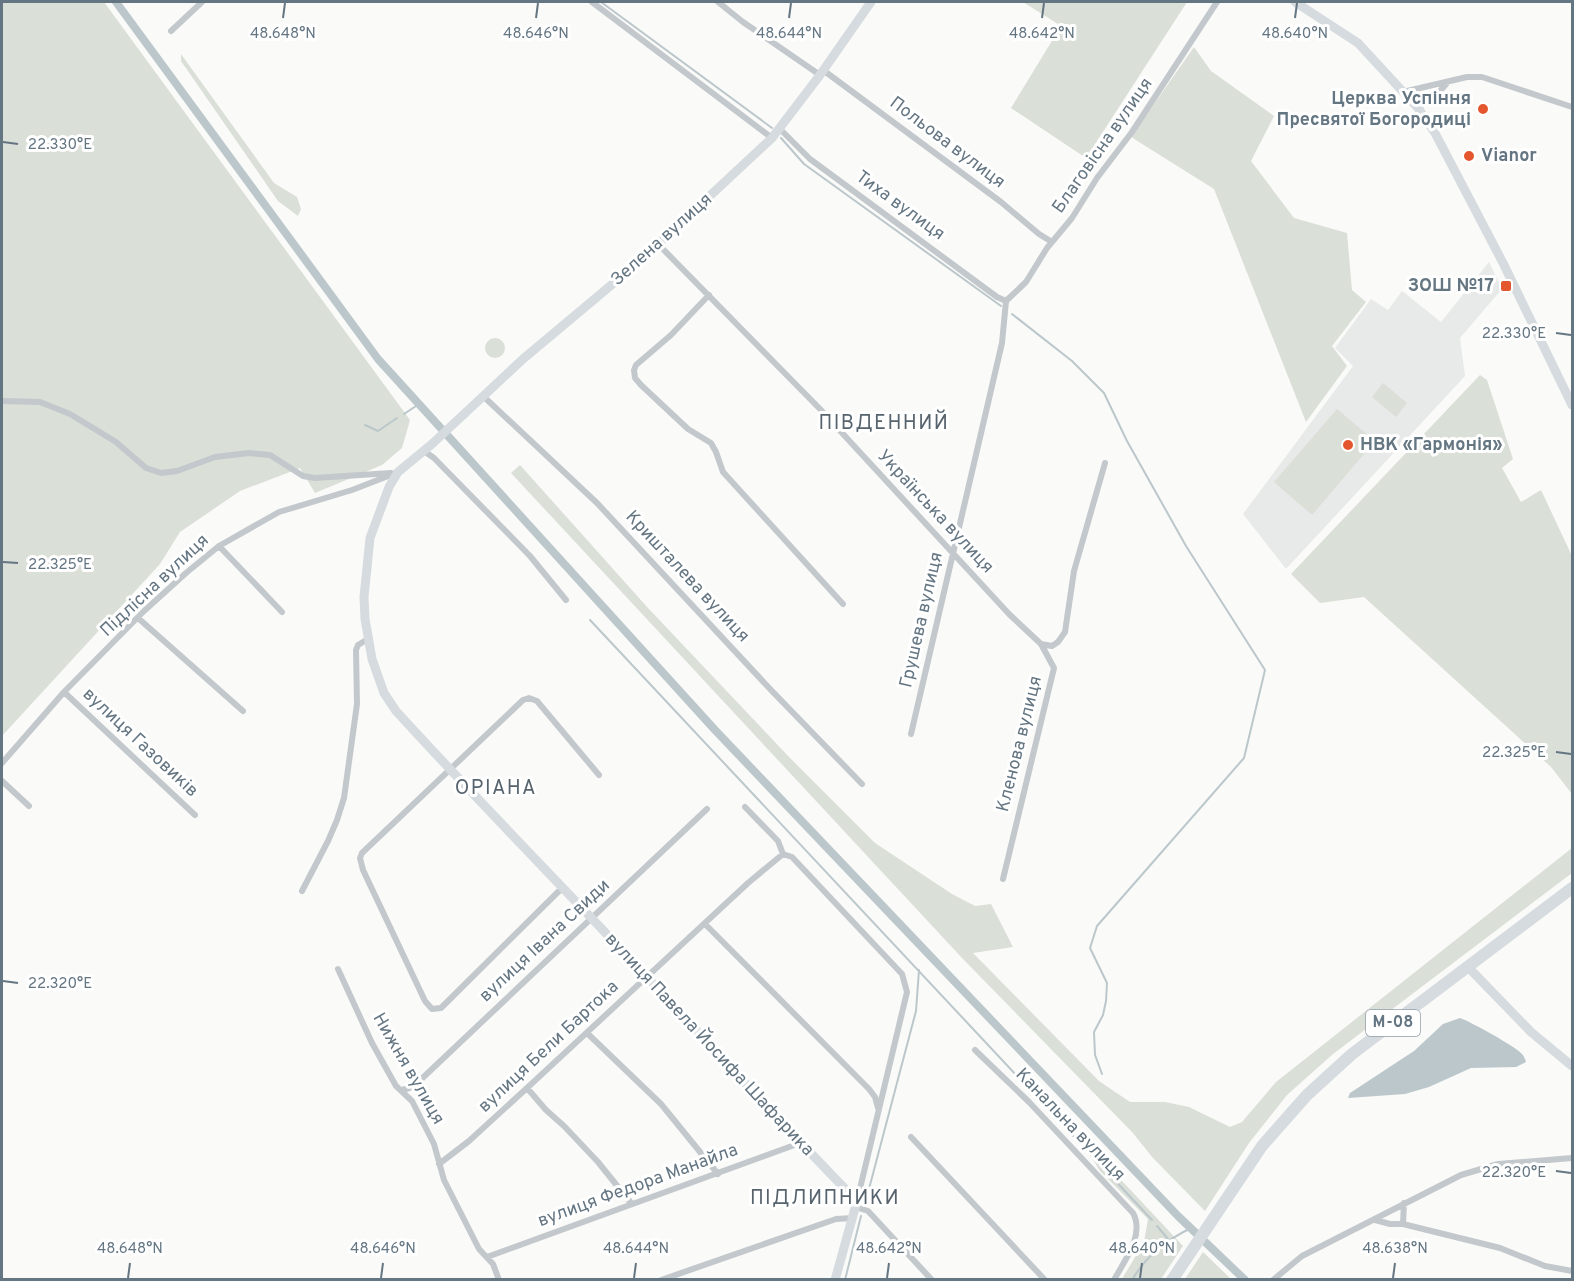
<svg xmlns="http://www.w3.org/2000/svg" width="1574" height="1281" font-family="Overpass,sans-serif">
<rect width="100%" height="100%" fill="#fafaf8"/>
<!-- built -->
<path fill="#e8e9e9" d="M 1489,262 L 1502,289 L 1460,338 L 1465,376 L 1286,569 L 1243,514 L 1353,366 L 1335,348 L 1371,299 L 1388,310 L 1402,291 L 1441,322 Z"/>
<!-- green -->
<path fill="#dadfd7" d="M 2,2 L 104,2 L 410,420 L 402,448 L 382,465 L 315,493 L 300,468 L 240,491 L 180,532 L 160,564 L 2,736 Z
M 1023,2 L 1187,2 L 1086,158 L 1011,108 L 1061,26 Z
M 1194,47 L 1211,71 L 1274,116 L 1251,161 L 1294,218 L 1347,233 L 1352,290 L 1366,302 L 1332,346 L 1347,366 L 1306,422 L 1214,189 L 1131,137 Z
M 181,54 L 274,183 L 297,197 L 301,209 L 298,216 L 278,201 L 181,61 Z
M485 348a10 10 0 1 1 20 0a10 10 0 1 1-20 0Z
M 1480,375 L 1487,380 L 1513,459 L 1502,468 L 1521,502 L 1541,490 L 1572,556 L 1572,794 L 1551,767 L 1364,597 L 1320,603 L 1291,574 Z
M 1383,383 L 1407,403 L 1396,417 L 1372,397 Z
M 1337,409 L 1375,441 L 1312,515 L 1274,482 Z
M 520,465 L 648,608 L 790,758 L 875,843 L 952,894 L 975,906 L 991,904 L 1013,947 L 973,953 L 1099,1081 L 1130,1102 L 1165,1102 L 1189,1107 L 1230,1127 L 1242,1122 L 1276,1082 L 1572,848 L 1572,873 L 1333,1054 L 1287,1095 L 1249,1143 L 1205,1211 L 1153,1158 L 1132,1132 L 963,959 L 511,473 Z
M 1087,1150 L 1094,1151 L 1183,1246 L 1161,1279 L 1122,1279 L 1144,1242 L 1148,1219 L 1100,1171 Z
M 1203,1252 L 1231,1279 L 1185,1279 Z"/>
<!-- water -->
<path fill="#bbc7cb" d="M 1460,1018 C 1471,1022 1515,1046 1522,1054 C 1524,1056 1525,1059 1526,1062 L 1516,1067 L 1471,1068 L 1429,1087 L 1405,1094 L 1348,1098 L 1350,1093 L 1414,1051 L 1443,1024 Z"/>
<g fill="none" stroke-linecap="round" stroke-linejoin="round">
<!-- stream -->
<path stroke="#bbc7cb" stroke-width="2" d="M 601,2 L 772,128
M 781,138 L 804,164 L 1001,306
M 1012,314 L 1072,361 L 1104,393 L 1127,441 L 1186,546 L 1265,670 L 1244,758 L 1097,926 L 1090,948 L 1107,983 L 1106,1001 L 1103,1015 L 1094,1032 L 1095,1055 L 1102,1074
M 404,414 L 419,404
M 365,425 L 378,431 L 397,418
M 590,620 L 1152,1220
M 865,1204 L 916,1011 L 919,970
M 1157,1226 L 1168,1239
M 845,1280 L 861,1216
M 1132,1280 C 1147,1255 1165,1241 1191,1228"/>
<!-- canal -->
<path stroke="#bbc7cb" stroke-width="8" d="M 116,2 L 378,359 L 715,730 L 1178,1216 L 1245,1280"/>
<!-- street -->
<path stroke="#c3c8cc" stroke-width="6" d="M 592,2 L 772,138
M 718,2 L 743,22 L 820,75
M 171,31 L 202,2
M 823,70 L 1001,202 L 1039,234 L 1052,242
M 1403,92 L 1467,77 L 1482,77 L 1572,107
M 1418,108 L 1441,90 L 1447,83
M 780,129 L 810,159 L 997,297 L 1006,301
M 658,244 L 820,409 L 1009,614 L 1041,644
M 709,295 L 671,335 L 636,365 L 634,370 L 635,378 L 641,385 L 688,429 L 711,443 L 716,452 L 723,472 L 843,604
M 1006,301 L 1026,282 L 1047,248 L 1072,218 L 1097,178 L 1132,132 L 1217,2
M 483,396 L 597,503 L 771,690 L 862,784
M 2,401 L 40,402 L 70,414 L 116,442 L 146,468 L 161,473 L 177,471 L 215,457 L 249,453 L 270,455 L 303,476 L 315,478 L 391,473
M 424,451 L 434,458 L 530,556 L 566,600
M 219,546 L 282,612
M 138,618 L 243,711
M 64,692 L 195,815
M 911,734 L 1002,343 L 1006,301
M 2,763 L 64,692 L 144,611 L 186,573 L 219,546 L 279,512 L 352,490 L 396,473
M 2,781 L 29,806
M 745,807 L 778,841 L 783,854 L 792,857 L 902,974 L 907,992 L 857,1201
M 1003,879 L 1054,668 L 1041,644 L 1052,646 L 1058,642 L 1065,632 L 1074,571 L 1105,463
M 562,888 L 441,1008 L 432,1009 L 425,1001 L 363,870 L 360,858 L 362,853 L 523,700 L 529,698 L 537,701 L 599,775
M 302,891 L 328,841 L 337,820 L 344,798 L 357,704 L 356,650 L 358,645 L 368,639
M 705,924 L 869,1089 L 875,1097 L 878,1108
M 338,969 L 372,1043 L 396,1086 L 412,1101 L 434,1144 L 444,1180 L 479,1249 L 493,1264 L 499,1280
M 587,1033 L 661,1104 L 718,1174
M 975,1050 L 1029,1102 L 1133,1213 C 1145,1235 1124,1261 1114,1280
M 527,1088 L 546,1110 L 564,1126 L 598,1162 L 631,1203
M 402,1090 L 413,1087 L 707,809
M 911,1137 L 1045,1280
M 439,1164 L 469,1141 L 527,1088 L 748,883 L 783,854
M 856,1207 L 868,1211 L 932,1280
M 1375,1220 L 1390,1224 L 1403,1224 L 1500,1248 L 1545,1266 L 1572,1271
M 1403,1224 L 1404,1203
M 487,1257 L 800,1143
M 661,1280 L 836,1219 L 853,1218
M 1273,1280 L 1302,1256 L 1461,1175 L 1498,1164 L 1572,1158"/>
<!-- secondary -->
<path stroke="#d6dbdf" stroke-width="9" d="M 1295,2 L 1358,43 L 1418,108 L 1435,133 L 1503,263 L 1572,405
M 1468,967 L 1531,1032 L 1572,1066
M 835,1280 L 857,1201 C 786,1129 718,1053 649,979 C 565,889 479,802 396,711 L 384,693 L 372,659 L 365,619 L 364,597 L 370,538 L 389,487 L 398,472 L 432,444 L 523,359 L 640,261 L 772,138 L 820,75 L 871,2"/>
<!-- highway -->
<path stroke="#d6dbdf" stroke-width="12" d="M 1172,1280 L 1262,1146 L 1307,1095 L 1352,1054 L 1572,888"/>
</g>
<!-- ticks -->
<path fill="none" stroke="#657683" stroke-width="2" d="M 283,18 L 285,3M 536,18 L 538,3M 789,18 L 791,3M 1042,18 L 1044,3M 1295,18 L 1297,3M 3,142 L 18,144M 1556,333 L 1571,335M 3,562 L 18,563M 1556,752 L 1571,754M 3,981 L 18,983M 1556,1171 L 1571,1173M 128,1278 L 130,1263M 381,1278 L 383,1263M 634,1278 L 636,1263M 887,1278 L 889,1263M 1140,1278 L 1142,1263M 1393,1278 L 1395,1263"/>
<!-- markers -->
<g fill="#e4572e" stroke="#fff" stroke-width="2">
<circle cx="1483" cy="109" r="6"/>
<circle cx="1469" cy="156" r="6"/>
<rect x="1500" y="280" width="12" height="12" rx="3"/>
<circle cx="1348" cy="445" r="6"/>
</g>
<g text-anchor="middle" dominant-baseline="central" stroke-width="6" stroke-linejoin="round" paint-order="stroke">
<!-- shield labels -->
<rect fill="#fff" stroke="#939fa8" stroke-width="1.5" x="1366" y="1010" width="54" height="26" rx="4.5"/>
<g font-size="16" font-weight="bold" fill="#657683">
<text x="1393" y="1023">М-08</text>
</g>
<!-- poi labels -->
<g font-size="18" font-weight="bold" fill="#657683" stroke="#fff" text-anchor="end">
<text x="1471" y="99">Церква Успіння<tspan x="1471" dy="21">Пресвятої Богородиці</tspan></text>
<text x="1481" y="156" text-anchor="start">Vianor</text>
<text x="1494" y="286">ЗОШ №17</text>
<text x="1360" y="445" text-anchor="start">НВК «Гармонія»</text>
</g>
<!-- street labels -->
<g font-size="18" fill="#657683" stroke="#fff">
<text transform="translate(947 143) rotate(37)">Польова вулиця</text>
<text transform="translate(1103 146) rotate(-55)">Благовісна вулиця</text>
<text transform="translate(900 206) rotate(36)">Тиха вулиця</text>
<text transform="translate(662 240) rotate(-42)">Зелена вулиця</text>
<text transform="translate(935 512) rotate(47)">Українська вулиця</text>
<text transform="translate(687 577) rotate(47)">Кришталева вулиця</text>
<text transform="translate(155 586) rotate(-43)">Підлісна вулиця</text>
<text transform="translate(922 620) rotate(-77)">Грушева вулиця</text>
<text transform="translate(140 743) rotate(43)">вулиця Газовиків</text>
<text transform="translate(1020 744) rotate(-76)">Кленова вулиця</text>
<text transform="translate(545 941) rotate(-43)">вулиця Івана Свиди</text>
<text transform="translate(709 1045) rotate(47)">вулиця Павела Йосифа Шафарика</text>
<text transform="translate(549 1047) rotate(-43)">вулиця Бели Бартока</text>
<text transform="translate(408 1069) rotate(60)">Нижня вулиця</text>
<text transform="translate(1070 1125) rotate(46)">Канальна вулиця</text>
<text transform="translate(638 1186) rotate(-20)">вулиця Федора Манайла</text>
</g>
<!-- neighbourhood labels -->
<g font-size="20" letter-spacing="1.5" fill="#57646e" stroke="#fff">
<text x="884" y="424">ПІВДЕННИЙ</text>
<text x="496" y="789">ОРІАНА</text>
<text x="825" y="1199">ПІДЛИПНИКИ</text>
</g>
</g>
<g font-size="15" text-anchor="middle" fill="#657683" stroke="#fff" stroke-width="6" stroke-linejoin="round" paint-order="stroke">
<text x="283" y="38">48.648°N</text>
<text x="536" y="38">48.646°N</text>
<text x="789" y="38">48.644°N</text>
<text x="1042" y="38">48.642°N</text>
<text x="1295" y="38">48.640°N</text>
<text x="60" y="149">22.330°E</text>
<text x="1514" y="338">22.330°E</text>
<text x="60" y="569">22.325°E</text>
<text x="1514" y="757">22.325°E</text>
<text x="60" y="988">22.320°E</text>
<text x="1514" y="1177">22.320°E</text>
<text x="130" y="1253">48.648°N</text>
<text x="383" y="1253">48.646°N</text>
<text x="636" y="1253">48.644°N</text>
<text x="889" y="1253">48.642°N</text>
<text x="1142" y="1253">48.640°N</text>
<text x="1395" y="1253">48.638°N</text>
</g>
<!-- border -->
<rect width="1574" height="1281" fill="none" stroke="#657683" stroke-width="6"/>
</svg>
